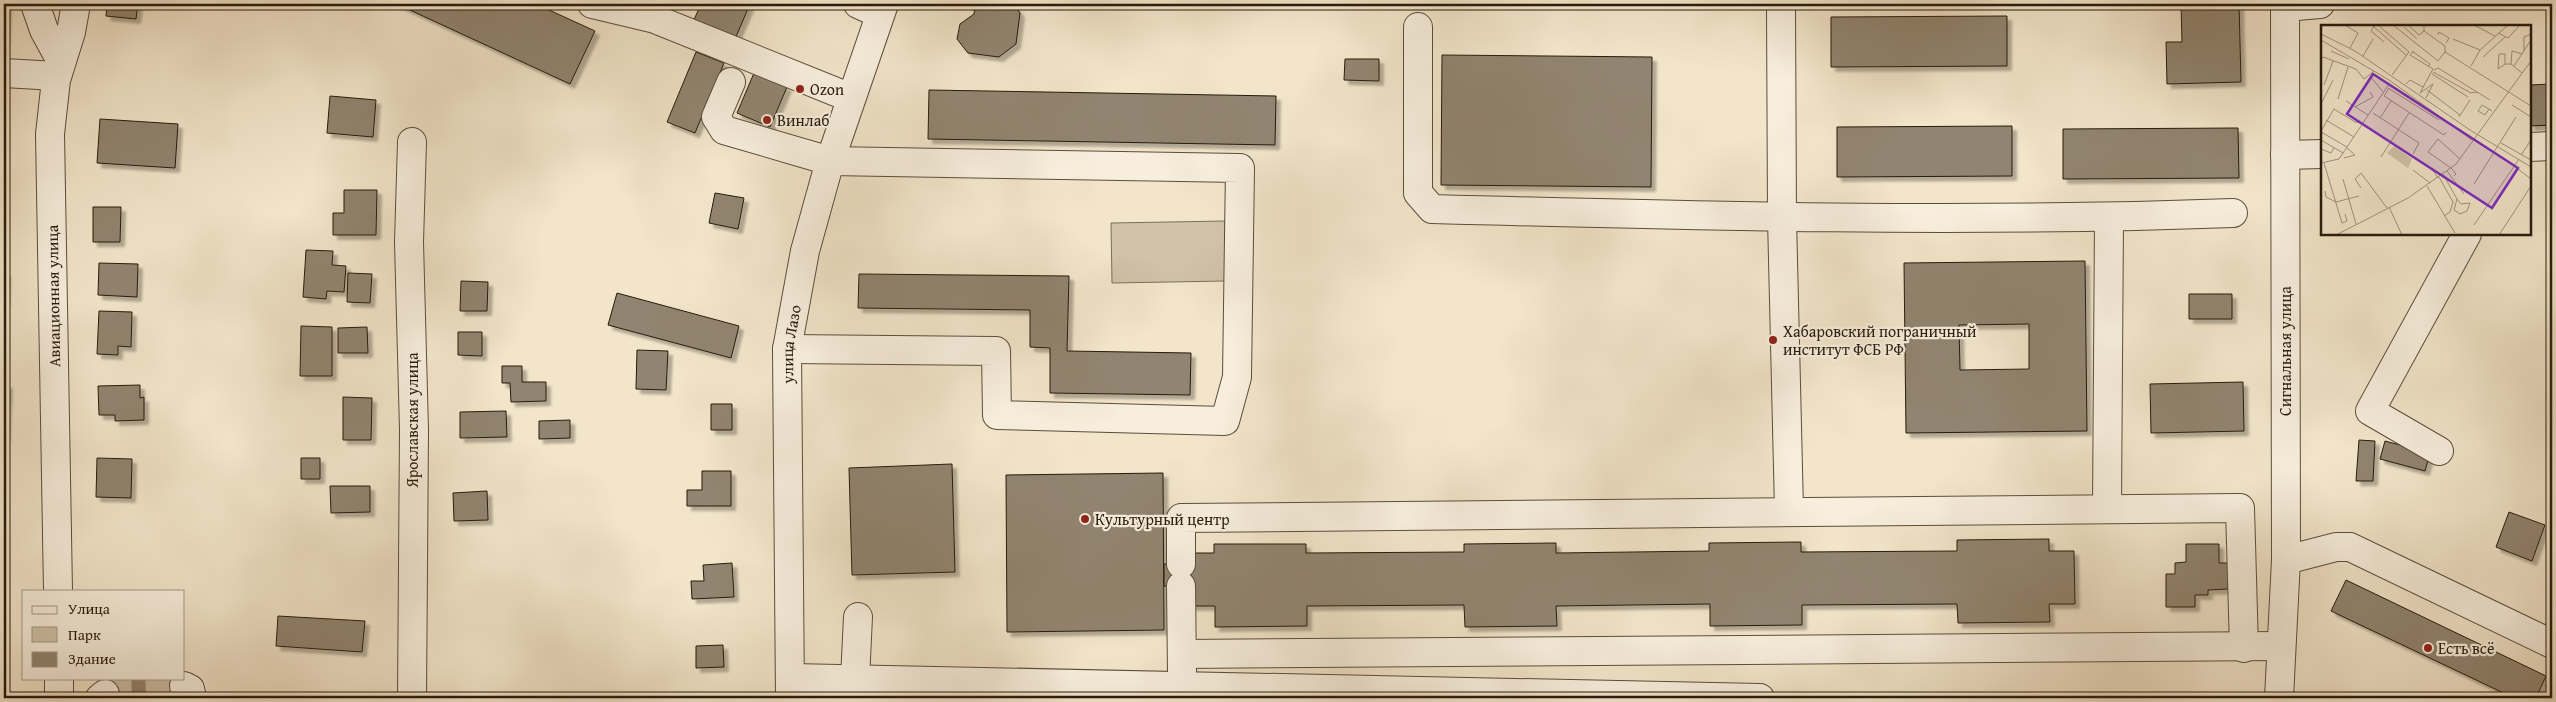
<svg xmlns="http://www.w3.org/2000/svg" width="2556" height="702" font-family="'Gentium Book Plus',serif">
<defs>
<filter id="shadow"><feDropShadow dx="4.5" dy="4.5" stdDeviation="1" flood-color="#0004"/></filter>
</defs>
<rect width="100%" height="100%" fill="#f2e5ca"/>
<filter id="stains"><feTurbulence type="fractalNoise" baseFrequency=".004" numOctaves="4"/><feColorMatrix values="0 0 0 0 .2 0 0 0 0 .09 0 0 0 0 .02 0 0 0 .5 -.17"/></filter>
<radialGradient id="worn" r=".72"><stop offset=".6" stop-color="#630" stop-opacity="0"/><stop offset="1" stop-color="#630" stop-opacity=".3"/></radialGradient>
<!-- green -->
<path fill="#d0c3aa" stroke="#7c6f5c" d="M 1225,221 L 1226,281 L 1112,283 L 1111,223 Z"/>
<!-- building -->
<path fill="#91846f" stroke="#281b0d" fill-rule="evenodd" filter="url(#shadow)" d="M 4,4 L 7,4 L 5,41 L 4,41 Z
M 107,4 L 138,4 L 136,19 L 106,16 Z
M 397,4 L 536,4 L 595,31 L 570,84 Z
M 701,4 L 750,4 L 735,39 L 693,22 Z
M 975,4 L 1013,4 L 1020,13 L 1016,44 L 999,57 L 968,53 L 957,39 L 960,24 L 974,14 Z
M 2181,4 L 2239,4 L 2241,82 L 2167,84 L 2166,42 L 2182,42 Z
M 2007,16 L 2007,66 L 1831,67 L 1831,17 Z
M 696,52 L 724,63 L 695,133 L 667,122 Z
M 1442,55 L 1652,57 L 1651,187 L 1441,185 Z
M 1345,59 L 1379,59 L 1379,81 L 1344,80 Z
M 754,73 L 787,87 L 770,127 L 737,113 Z
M 2552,84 L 2552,125 L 2530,126 L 2530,85 Z
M 929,90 L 1276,96 L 1275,145 L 928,139 Z
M 330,96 L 376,100 L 373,137 L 327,133 Z
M 100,119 L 178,124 L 175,168 L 97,163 Z
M 2012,126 L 2012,176 L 1837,177 L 1837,127 Z
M 2238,128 L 2239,178 L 2063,179 L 2063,129 Z
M 344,190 L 377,190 L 376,235 L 333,235 L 333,213 L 344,213 Z
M 715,193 L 744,198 L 738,229 L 709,223 Z
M 93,207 L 121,207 L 120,242 L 93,242 Z
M 306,250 L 333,251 L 332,265 L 346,266 L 344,292 L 327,291 L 326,299 L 303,297 Z
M 2085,261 L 2087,431 L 1906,433 L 1904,263 ZM 2029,324 L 2029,369 L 1960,370 L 1959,325 Z
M 99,263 L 138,264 L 137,297 L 98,295 Z
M 4,272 L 6,272 L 5,302 L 4,302 Z
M 348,273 L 372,274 L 370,303 L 347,302 Z
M 859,274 L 1069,276 L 1067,351 L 1191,353 L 1190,395 L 1050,393 L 1050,348 L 1030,347 L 1030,310 L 858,308 Z
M 461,281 L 488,282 L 487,311 L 460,311 Z
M 617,293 L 739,326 L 731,358 L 608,325 Z
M 2189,294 L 2232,294 L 2232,319 L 2189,319 Z
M 99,311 L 132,312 L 131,347 L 118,346 L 118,355 L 97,354 Z
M 301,326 L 332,327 L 332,376 L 300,376 Z
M 367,327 L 368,353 L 338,353 L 338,328 Z
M 458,332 L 482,332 L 482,356 L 458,355 Z
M 637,350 L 668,351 L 666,390 L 636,389 Z
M 502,366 L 522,366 L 522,382 L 546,382 L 546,401 L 511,402 L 510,383 L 502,383 Z
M 2243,382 L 2244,431 L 2151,433 L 2150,384 Z
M 4,384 L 8,384 L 5,440 L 4,440 Z
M 140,385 L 140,398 L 144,397 L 144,420 L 115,421 L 115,415 L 99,415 L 98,386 Z
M 343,397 L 372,398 L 371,440 L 343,440 Z
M 711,404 L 732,404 L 732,430 L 711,430 Z
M 506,411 L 507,437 L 460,438 L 460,412 Z
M 570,420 L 570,438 L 539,439 L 539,421 Z
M 2359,440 L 2375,441 L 2373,481 L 2356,481 Z
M 2385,441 L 2430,453 L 2425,471 L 2380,459 Z
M 97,458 L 132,459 L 131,498 L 96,497 Z
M 301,458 L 320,458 L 320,479 L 301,479 Z
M 952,464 L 955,572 L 852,575 L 849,468 Z
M 702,471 L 731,471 L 731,506 L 687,506 L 687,490 L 702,490 Z
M 1163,473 L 1164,630 L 1007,632 L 1006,475 Z
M 330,486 L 370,486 L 370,512 L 331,513 Z
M 487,491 L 488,520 L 454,521 L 453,493 Z
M 2509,512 L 2545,525 L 2532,561 L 2496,547 Z
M 2049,539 L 2049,551 L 2074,551 L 2075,604 L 2049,604 L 2050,622 L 1958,623 L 1957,604 L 1802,605 L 1802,625 L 1710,626 L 1710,604 L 1556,606 L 1557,626 L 1465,627 L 1464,605 L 1307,606 L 1307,626 L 1215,627 L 1215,606 L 1190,606 L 1190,553 L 1214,553 L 1214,544 L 1306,544 L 1306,553 L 1464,552 L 1464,544 L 1556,543 L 1556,553 L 1709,551 L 1709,543 L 1801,542 L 1801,552 L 1957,551 L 1957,540 Z
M 2186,544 L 2219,544 L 2219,563 L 2228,563 L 2228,589 L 2208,590 L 2208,595 L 2195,595 L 2195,607 L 2166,607 L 2166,574 L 2175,574 L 2175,563 L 2186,562 Z
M 732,563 L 734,597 L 692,599 L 691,581 L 704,581 L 703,565 Z
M 1164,564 L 1190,564 L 1190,586 L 1164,586 Z
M 2346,580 L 2546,676 L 2536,698 L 2514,698 L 2331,611 Z
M 278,616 L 365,621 L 362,652 L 276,646 Z
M 723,645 L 724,667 L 696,668 L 696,646 Z
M 105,678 L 184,678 L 184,694 L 106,696 Z"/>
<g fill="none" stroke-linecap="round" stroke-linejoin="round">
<!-- minor-tunnel -->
<path stroke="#cabda4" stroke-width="28" stroke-dasharray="28 14" stroke-linecap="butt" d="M 105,694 L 114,689 L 184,686"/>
<defs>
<g id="minor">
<path d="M 35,4 L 44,30 L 61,61"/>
<path d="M 592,4 L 655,19 L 851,98"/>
<path d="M 858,4 L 880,14"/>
<path d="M 1781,4 L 1782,218 L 1789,510"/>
<path d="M 2285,7 L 2320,4"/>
<path d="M 1418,27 L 1418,193 L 1432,209 C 1699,216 1966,223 2233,213"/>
<path d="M 4,73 L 57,76"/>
<path d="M 731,82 L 716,117 L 724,130 L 830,161 L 1240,168 L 1237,377 L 1225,421 L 997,415 L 996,351 L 787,349"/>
<path d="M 2530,147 L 2552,146"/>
<path d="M 2285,155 L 2322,154"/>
<path d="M 2439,451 L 2370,411 L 2467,234"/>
<path d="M 2107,508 L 2109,218"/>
<path d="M 2286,560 L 2336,547 L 2350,547 L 2552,644"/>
<path d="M 1181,564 L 1181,518 L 2240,508 L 2244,648"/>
<path d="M 1181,586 L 1182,672"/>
<path d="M 58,591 L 50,134 L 56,80 L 71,32 L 76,4"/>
<path d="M 1182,654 L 2281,646"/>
<path d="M 59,678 L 59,698"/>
<path d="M 792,678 L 1760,698"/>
<path d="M 855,679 L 858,617"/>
<path d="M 184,686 L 190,689 L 192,698"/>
<path d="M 100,698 L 105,694"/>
<path d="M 412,698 L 414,430 L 409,242 L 412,142"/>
<path id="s1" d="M 790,698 L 787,349 L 805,251 L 830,161 L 884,4"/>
<path d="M 2279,698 L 2286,560 L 2285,4"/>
</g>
</defs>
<!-- minor casing -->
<use href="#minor" stroke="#5a4e3c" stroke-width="30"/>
<!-- minor -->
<use href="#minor" stroke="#f7eedd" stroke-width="28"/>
</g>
<!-- markers -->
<g fill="#8f2418" stroke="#f7eedd" stroke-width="2">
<circle cx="800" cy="89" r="5"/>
<circle cx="767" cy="120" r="5"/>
<circle cx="1773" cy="340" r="5"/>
<circle cx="1085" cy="519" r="5"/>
<circle cx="2428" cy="648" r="5"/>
</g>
<g text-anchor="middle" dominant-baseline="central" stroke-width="4.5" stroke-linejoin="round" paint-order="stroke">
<!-- poi labels -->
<g font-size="16" fill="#281b0d" stroke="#f7eedd" text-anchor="start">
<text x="810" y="89">Ozon</text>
<text x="777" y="120">Винлаб</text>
<text x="1783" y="331">Хабаровский пограничный<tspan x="1783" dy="18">институт ФСБ РФ</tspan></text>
<text x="1095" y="519">Культурный центр</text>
<text x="2438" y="648">Есть всё</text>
</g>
<!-- street labels -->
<g font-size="16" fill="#281b0d" stroke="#f7eedd">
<text transform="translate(53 296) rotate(-91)">Авиационная улица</text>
<text stroke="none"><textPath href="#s1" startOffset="354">улица Лазо</textPath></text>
<text transform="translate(2285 351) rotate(-90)">Сигнальная улица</text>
<text transform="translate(412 420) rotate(-90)">Ярославская улица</text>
</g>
</g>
<!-- overview -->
<g transform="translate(2321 25)">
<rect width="210" height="210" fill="#f2e5ca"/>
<path d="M 73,121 L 91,134 L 87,143 L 66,128 Z" fill="#d0c3aa"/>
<path fill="none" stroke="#a1947e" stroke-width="1" d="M 24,0 L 37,8 L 29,23M 54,0 L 50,6 L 63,17M 57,0 L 88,27 L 71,50M 72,0 L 117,36 L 124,27M 87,0 L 98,10 L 103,6M 103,0 L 103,6 L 124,21 L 124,27 L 210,81M 153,0 L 174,11M 52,1 L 86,31M 83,2 L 96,14M 177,8 L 187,13 L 199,0M 0,9 L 34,26 L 149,105 L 210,142M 117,10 L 118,7 L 128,13 L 125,18M 132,14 L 159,25M 0,15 L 68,55 L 151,115M 10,26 L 28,34M 91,26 L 109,39 L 107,42M 203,26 L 203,12 L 210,9M 92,27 L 89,30 L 112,44 L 99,68M 42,31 L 52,14M 162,32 L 184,12M 0,34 L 2,32 L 35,44 L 43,54 L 53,46M 184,39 L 177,44 L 178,29 L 184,29 L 184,39 L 190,39 L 201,48M 190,39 L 191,26 L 201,29M 150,41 L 159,25 L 187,0M 193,41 L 210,15M 113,45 L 117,43 L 169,75M 112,47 L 150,68 L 156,67M 111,49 L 147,72M 49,51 L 62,67M 85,59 L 89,55 L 102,62M 3,60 L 12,36M 67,63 L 118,95M 68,63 L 63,71 L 123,110 L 125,107M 106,65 L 139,90M 99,68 L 112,59 L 105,73M 17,74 L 27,42M 25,76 L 47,90M 0,79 L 12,55M 191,80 L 210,92M 34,82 L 52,72 L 49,67M 168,84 L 164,90 L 157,86 L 161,80 L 171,86M 52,88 L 98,118 L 92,129M 138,92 L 149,75M 59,93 L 70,76M 5,95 L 33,112M 0,106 L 13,84 L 34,97 L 42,98M 0,107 L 26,122M 0,115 L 22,128M 180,118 L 210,135M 0,124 L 10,128 L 13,123M 200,130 L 210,115M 60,132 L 88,88M 23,133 L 34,130 L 26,123M 99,136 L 111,144 L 117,153M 0,138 L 18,134 L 68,59M 3,138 L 21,198 L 26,196 L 24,189M 193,141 L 210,154M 92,145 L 109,158M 126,146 L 143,169M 122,149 L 136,174 L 133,185 L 139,189 L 146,186 L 149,178 L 140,179 L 136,174M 133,151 L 135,149 L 130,143 L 107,127 L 117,114 L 139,134M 118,152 L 132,177 L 129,187 L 123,191M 22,154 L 35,199M 153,159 L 195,92M 106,161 L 134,208M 40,163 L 34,154 L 40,148 L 66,183M 4,166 L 5,172 L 15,177 L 38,171M 68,182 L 81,210M 153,200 L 198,134M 15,210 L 87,173 L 135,139 L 210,36M 178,210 L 210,161"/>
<path fill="#7b2cbf" fill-opacity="0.15" stroke="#7b2cbf" stroke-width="2.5" d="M 52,49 L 197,143 L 171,183 L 26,89 Z"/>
<rect width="210" height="210" fill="none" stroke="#281b0d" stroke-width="2.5"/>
</g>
<!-- margin -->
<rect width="2556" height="702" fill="none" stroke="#f2e5ca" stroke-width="20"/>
<rect x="5" y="5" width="2546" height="692" fill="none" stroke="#281b0d" stroke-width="2.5"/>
<rect x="10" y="10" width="2536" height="682" fill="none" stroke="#281b0d"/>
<!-- legend -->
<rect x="22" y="590" width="162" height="90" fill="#f7eedd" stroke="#a49a8a"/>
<rect x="32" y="606" width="25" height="8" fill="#f7eedd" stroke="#a49a8a"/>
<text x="68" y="614" font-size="15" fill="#281b0d">Улица</text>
<rect x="32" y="627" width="25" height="15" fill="#d0c3aa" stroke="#a49a8a"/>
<text x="68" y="640" font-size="15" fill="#281b0d">Парк</text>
<rect x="32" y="652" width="25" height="15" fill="#91846f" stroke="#a49a8a"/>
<text x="68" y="664" font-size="15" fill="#281b0d">Здание</text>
<rect width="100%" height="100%" filter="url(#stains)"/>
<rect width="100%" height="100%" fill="url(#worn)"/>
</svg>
